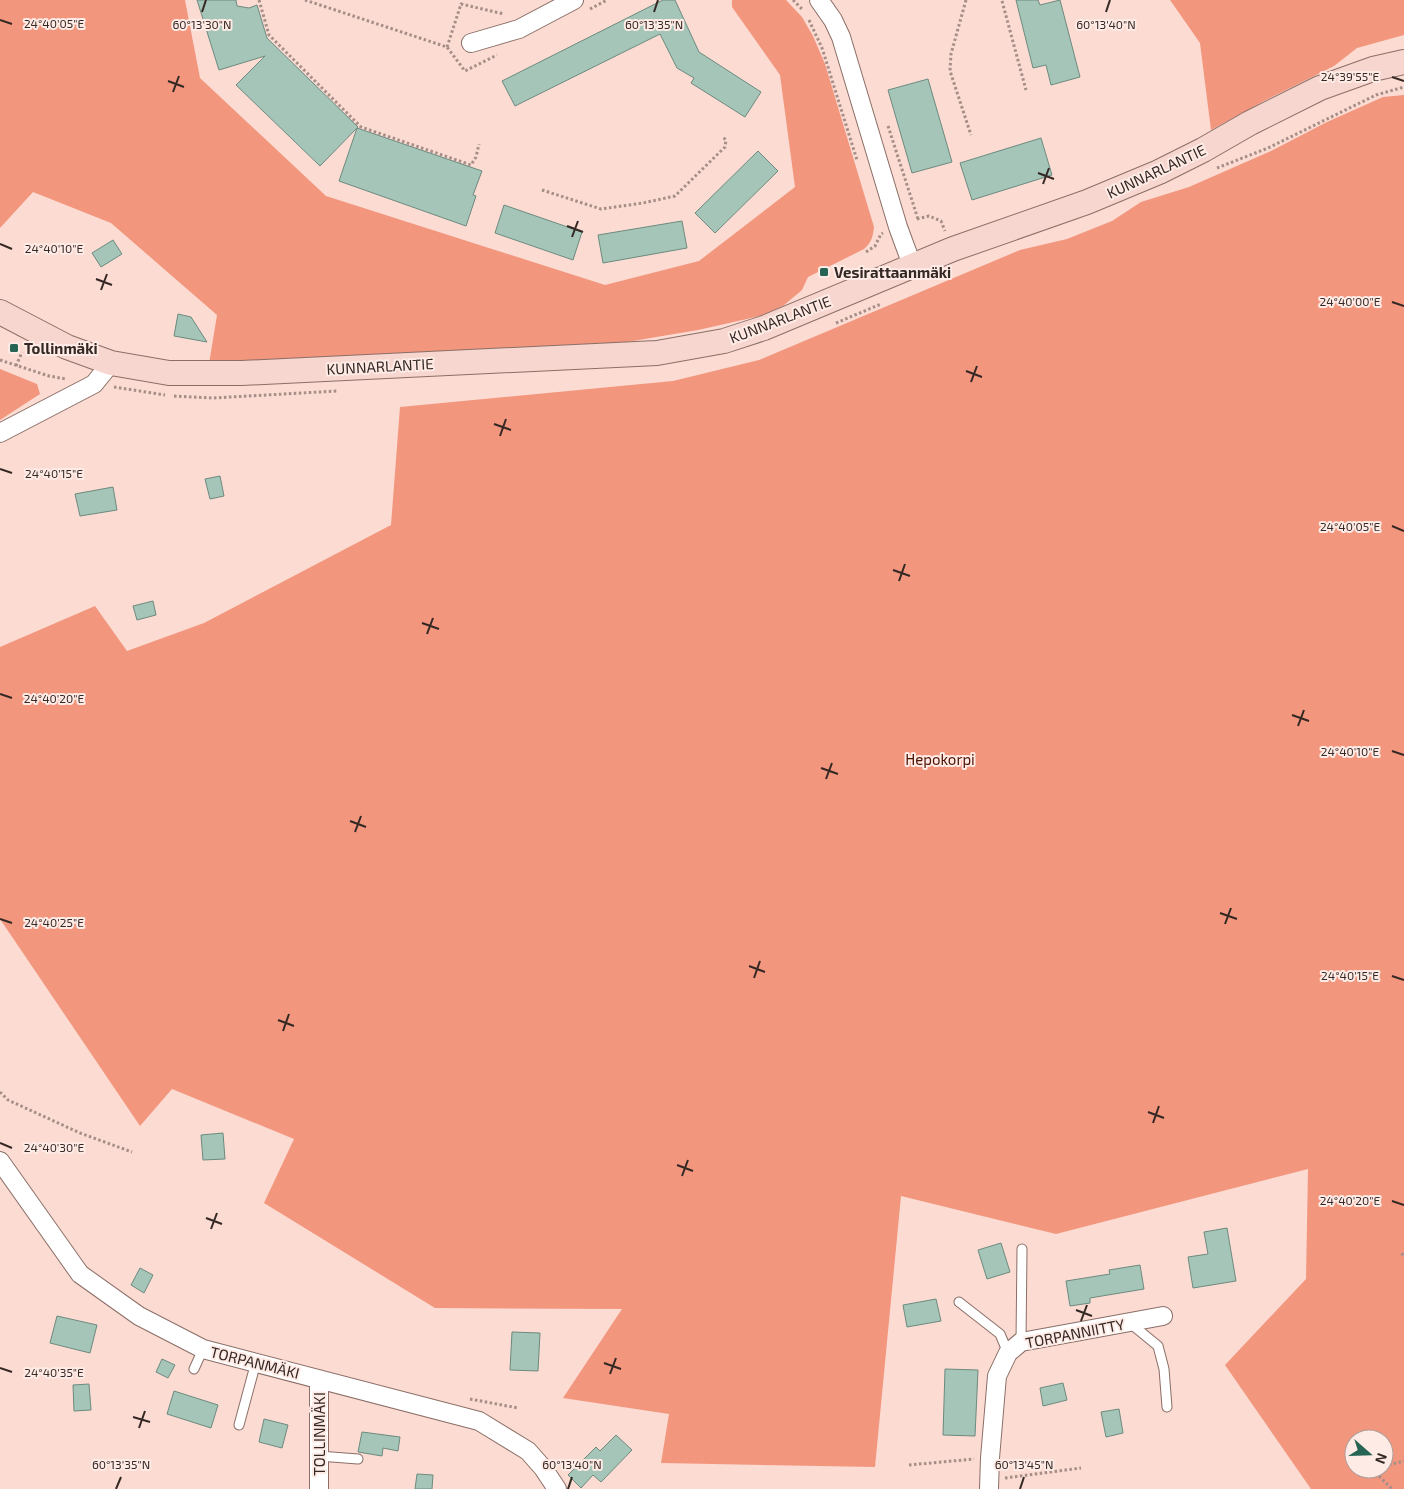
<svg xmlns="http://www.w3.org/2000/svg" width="1404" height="1489" font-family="'Exo 2',sans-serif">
<rect width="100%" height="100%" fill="#fbdbd2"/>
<!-- green -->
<path fill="#f3967e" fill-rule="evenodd" d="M 0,0 L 185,0 L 200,78 L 326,196 L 605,285 L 699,261 L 795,187 L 780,75 L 732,7 L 732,0 L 786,0 L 802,17 L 813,36 L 825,64 L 874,227 C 873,237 871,243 864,249 L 808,277 L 802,290 L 783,306 L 760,316 L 698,330 L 615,344 L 209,364 L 217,315 L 111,223 L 33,192 L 0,228 Z
M 1170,0 L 1404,0 L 1404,35 L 1357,48 L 1334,66 L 1264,101 L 1211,130 L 1200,43 Z
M 1404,95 L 1404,1489 L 1311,1489 L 1225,1365 L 1306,1279 L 1308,1169 L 1056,1234 L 901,1196 L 875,1467 L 661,1463 L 669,1414 L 563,1398 L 622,1309 L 435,1308 L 264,1203 L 294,1139 L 172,1089 L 140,1126 L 0,919 L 0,647 L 95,606 L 127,651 L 204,623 L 391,525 L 400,407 L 673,381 L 759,360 L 1020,250 L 1067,239 L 1112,221 L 1141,202 L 1189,187 L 1271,151 L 1327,122 L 1383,97 ZM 1354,1439 L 1384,1439 L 1384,1469 L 1354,1469 Z
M 0,369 L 37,384 L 40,394 L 0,420 Z"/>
<!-- building -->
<path fill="#a6c5b9" stroke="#6c8a7f" d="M 197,0 L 236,0 L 237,6 L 249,8 L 257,5 L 267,38 L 358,127 L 320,166 L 236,85 L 265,56 L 219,70 Z
M 663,0 L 675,0 L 699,52 L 761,92 L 745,117 L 691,83 L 694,78 L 677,68 L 660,34 L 515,106 L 502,81 Z
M 1016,0 L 1038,0 L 1040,5 L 1060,0 L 1080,77 L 1051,85 L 1046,65 L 1033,68 Z
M 928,79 L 952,162 L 912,173 L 888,90 Z
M 357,128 L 482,171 L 473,195 L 476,196 L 466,226 L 339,181 Z
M 1041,138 L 1052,175 L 972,200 L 960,163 Z
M 758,151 L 778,171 L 715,233 L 695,213 Z
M 504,205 L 582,232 L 573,260 L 495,233 Z
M 682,221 L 687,248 L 603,263 L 598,235 Z
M 113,240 L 122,254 L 101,267 L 92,253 Z
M 178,314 L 191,317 L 207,342 L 174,336 Z
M 220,476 L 224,496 L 210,499 L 205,479 Z
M 113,487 L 117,510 L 80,516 L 75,494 Z
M 153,601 L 156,615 L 137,620 L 133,606 Z
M 223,1133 L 225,1159 L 203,1160 L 201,1135 Z
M 1227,1228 L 1236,1281 L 1193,1288 L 1188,1257 L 1208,1254 L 1204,1232 Z
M 1001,1243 L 1010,1272 L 987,1279 L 978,1250 Z
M 1140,1265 L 1144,1289 L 1090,1298 L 1090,1303 L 1070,1306 L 1066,1281 L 1110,1274 L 1109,1270 Z
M 140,1268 L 153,1275 L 144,1293 L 131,1285 Z
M 936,1299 L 941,1321 L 907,1327 L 903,1305 Z
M 57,1316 L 97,1325 L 90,1353 L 50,1343 Z
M 512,1332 L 540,1333 L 538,1371 L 510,1370 Z
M 162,1359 L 175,1365 L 168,1378 L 156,1372 Z
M 945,1369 L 978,1370 L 975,1436 L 943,1435 Z
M 1063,1383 L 1067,1400 L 1043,1406 L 1040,1388 Z
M 89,1384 L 91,1410 L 74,1411 L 73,1385 Z
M 174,1391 L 218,1405 L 211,1428 L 167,1414 Z
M 1119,1409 L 1123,1433 L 1106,1437 L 1101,1412 Z
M 264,1419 L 288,1425 L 282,1448 L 259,1442 Z
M 362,1432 L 400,1437 L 398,1451 L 383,1448 L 382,1456 L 358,1452 Z
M 616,1435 L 632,1450 L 601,1482 L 593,1475 L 581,1488 L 568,1475 L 596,1447 L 600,1451 Z
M 417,1474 L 433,1475 L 432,1489 L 415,1489 Z"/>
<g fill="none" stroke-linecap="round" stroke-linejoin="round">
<defs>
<path id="service" d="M 959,1302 L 1000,1334 L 1008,1353
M 1130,1323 L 1158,1346 L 1164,1369 L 1167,1407
M 1021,1342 L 1022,1249
M 194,1369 L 203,1349
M 239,1425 L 256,1362
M 319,1456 L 358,1459"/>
<path id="minor" d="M 819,0 L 833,20 L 841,37 L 898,227 L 912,265
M 471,43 L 519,29 L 574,0
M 0,433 L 94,384 L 111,363
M 0,1161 L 80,1274 L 139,1316 L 203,1349 L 479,1421 L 528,1451 L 543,1468 L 557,1489
M 319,1489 L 319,1379
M 989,1489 L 990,1458 L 997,1376 L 1008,1353 L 1021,1342 L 1163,1316"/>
<path id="secondary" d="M 0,312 L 67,347 L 111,363 L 169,373 L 242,373 L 657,353 L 724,341 L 764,328 L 953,249 L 1087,202 L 1159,172 L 1203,150 L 1250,123 L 1320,88 L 1373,69 L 1404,62"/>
</defs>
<!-- service casing -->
<use href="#service" stroke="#8b6f67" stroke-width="11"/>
<!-- minor casing -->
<use href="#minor" stroke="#8b6f67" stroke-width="20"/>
<!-- secondary casing -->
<use href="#secondary" stroke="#8b6f67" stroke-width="26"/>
<!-- path -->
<path stroke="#a58e87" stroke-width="3" stroke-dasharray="2.5 2.5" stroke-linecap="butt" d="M 259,0 L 269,35 L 361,127 L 471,165 L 476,157 L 479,144
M 305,0 L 447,47 L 465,71 L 497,55
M 793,0 L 803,10
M 966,0 L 951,54 L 950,71 L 971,135
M 1002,1 L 1026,90
M 590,9 L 607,0
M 809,20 L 822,48 L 857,160
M 447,47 L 461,4 L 504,14
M 888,126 L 918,219
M 1217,168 L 1268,148 L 1376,95 L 1404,87
M 542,190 L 601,209 L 643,203 L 675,196 L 725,147 L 726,140 L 722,136
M 917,219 L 929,216 L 941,221 L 945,231
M 866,252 L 875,246 L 881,234 L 883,233
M 836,323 L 881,304
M 0,360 L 49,376 L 66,379
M 16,366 L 22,352
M 114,387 L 165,395
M 174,396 L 213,398 L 337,391
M 0,1092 L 8,1100 L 80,1133 L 132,1152
M 1402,1253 L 1404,1258
M 470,1399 L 518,1408
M 1351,1449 L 1354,1452
M 909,1465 L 974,1459
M 1384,1466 L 1404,1461
M 1372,1469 L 1392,1489
M 1005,1478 L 1081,1468"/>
<!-- service -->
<use href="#service" stroke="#fff" stroke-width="9"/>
<!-- minor -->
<use href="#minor" stroke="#fff" stroke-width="18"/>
<!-- secondary -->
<use href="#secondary" stroke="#f6d6ce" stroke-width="24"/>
</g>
<!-- ticks -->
<path fill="none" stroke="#342824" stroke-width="2" d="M 202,12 L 206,0M 654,12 L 658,0M 1106,12 L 1110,0M 0,20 L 12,24M 1392,77 L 1404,81M 168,81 L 184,87M 173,92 L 179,76M 1038,173 L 1054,179M 1043,184 L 1049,168M 567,226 L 583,232M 572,237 L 578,221M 0,244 L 12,249M 96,279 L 112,285M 101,290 L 107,274M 1392,302 L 1404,306M 966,371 L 982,377M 971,382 L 977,366M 494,424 L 511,430M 500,436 L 506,419M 0,469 L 12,473M 1392,526 L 1404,531M 893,570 L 910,576M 899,581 L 905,564M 422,623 L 439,629M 427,634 L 433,618M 0,694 L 12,698M 1292,715 L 1309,721M 1298,726 L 1304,710M 1392,751 L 1404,755M 821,768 L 838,774M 826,779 L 832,763M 350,821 L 366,827M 355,832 L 361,816M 1220,913 L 1237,919M 0,919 L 12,923M 1225,924 L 1231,908M 749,966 L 765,972M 1392,976 L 1404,980M 754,978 L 760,961M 278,1020 L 294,1026M 283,1031 L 289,1014M 1148,1112 L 1164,1118M 1153,1123 L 1159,1106M 0,1143 L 12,1148M 677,1165 L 693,1171M 682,1176 L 688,1160M 1392,1201 L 1404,1205M 206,1218 L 222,1224M 211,1229 L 217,1213M 1076,1310 L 1092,1316M 1081,1321 L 1087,1305M 604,1363 L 621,1369M 0,1368 L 12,1372M 610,1374 L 616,1358M 133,1417 L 150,1422M 139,1428 L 145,1411M 116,1489 L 121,1477M 568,1489 L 572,1477M 1020,1489 L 1024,1477"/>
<!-- markers -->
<g fill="#266553" stroke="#ffebe6" stroke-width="2">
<rect x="819" y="267" width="10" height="10" rx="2.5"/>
<rect x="9" y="343" width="10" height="10" rx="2.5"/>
</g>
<g text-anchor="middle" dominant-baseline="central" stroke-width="4" stroke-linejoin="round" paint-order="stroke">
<!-- street labels -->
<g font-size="15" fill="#342824" stroke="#ffebe6">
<text transform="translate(1156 171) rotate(-25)">KUNNARLANTIE</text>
<text transform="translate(780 319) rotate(-21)">KUNNARLANTIE</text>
<text transform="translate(380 366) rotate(-3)">KUNNARLANTIE</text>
<text transform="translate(1075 1333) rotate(-11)">TORPANNIITTY</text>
<text transform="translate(255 1362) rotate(14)">TORPANMÄKI</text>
<text transform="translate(319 1434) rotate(-90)">TOLLINMÄKI</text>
</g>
<!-- poi labels -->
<g font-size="15" font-weight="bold" fill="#342824" stroke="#ffebe6" text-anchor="start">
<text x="834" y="272">Vesirattaanmäki</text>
<text x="24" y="348">Tollinmäki</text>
</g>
<!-- park labels -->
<g font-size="15" fill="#4e1203" stroke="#ffebe6">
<text x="940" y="759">Hepokorpi</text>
</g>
</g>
<g font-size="12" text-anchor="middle" fill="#342824" stroke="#ffebe6" stroke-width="4" stroke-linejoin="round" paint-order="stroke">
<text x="54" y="28">24°40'05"E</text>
<text x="654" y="29">60°13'35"N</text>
<text x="1106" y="29">60°13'40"N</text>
<text x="202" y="29">60°13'30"N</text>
<text x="1350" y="81">24°39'55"E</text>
<text x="54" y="253">24°40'10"E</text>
<text x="1350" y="306">24°40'00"E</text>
<text x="54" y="478">24°40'15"E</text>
<text x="1350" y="531">24°40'05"E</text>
<text x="54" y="703">24°40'20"E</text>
<text x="1350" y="756">24°40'10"E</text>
<text x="54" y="927">24°40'25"E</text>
<text x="1350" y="980">24°40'15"E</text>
<text x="54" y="1152">24°40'30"E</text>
<text x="1350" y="1205">24°40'20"E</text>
<text x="54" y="1377">24°40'35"E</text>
<text x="121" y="1469">60°13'35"N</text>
<text x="572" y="1469">60°13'40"N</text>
<text x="1024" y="1469">60°13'45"N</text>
</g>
<!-- north arrow -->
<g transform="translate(1369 1454) rotate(110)"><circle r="24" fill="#ffebe6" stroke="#ae9d98"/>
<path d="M0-4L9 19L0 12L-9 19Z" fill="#266553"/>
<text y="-8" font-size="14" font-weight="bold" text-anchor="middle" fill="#342824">N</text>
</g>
</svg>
